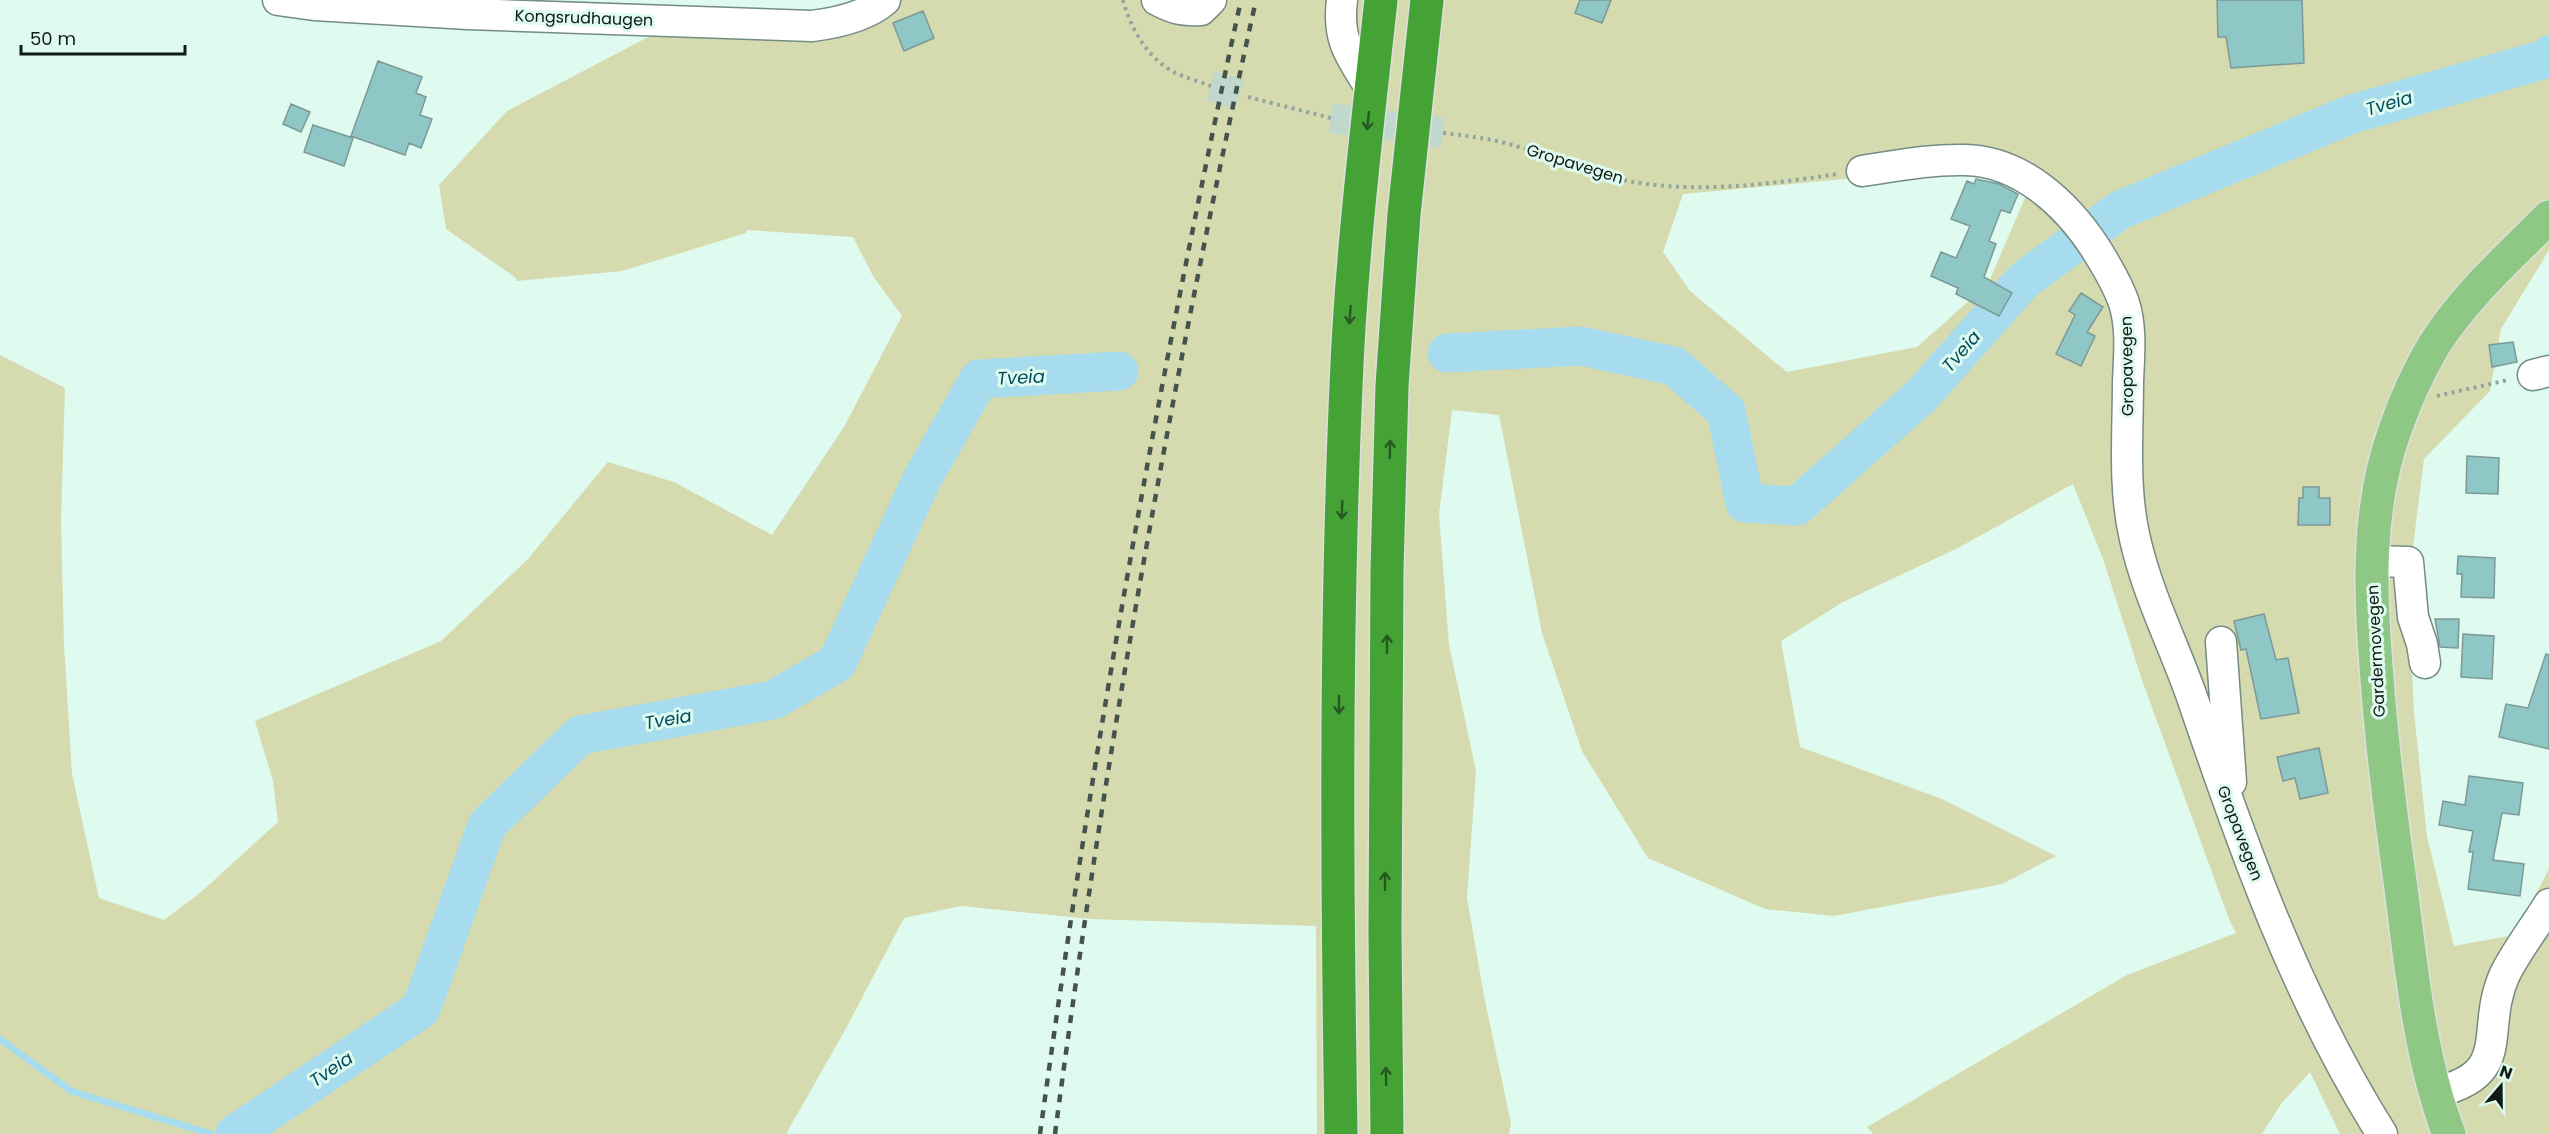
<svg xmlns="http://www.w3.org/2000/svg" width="2549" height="1134" font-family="Poppins,sans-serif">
<rect width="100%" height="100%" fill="#dffaee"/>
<!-- green -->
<path fill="#d5dbaf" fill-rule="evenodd" d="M 861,0 L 2549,0 L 2549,250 L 2501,329 L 2490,391 L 2424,459 L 2408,587 L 2414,712 L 2427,837 L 2454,946 L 2514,935 L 2549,869 L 2549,1134 L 2340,1134 L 2310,1072 L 2281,1104 L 2262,1134 L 1873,1134 L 1867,1127 L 2127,975 L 2236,933 L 2229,919 L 2142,680 L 2103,559 L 2073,484 L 1960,547 L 1843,602 L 1781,641 L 1800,747 L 1942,799 L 2056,856 L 2002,884 L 1834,916 L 1765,909 L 1648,858 L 1582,751 L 1542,633 L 1499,415 L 1452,410 L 1439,514 L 1449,645 L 1476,771 L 1467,898 L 1484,996 L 1511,1123 L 1509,1134 L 1317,1134 L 1316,926 L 1090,919 L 961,906 L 904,918 L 844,1032 L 786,1134 L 0,1134 L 0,355 L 65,388 L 61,520 L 64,644 L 72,774 L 99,898 L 164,920 L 200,893 L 278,822 L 273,781 L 255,721 L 441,641 L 527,560 L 608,462 L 674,482 L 772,535 L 844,427 L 902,316 L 873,276 L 853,237 L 747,230 L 746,233 L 622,271 L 516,281 L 516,278 L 446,229 L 439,185 L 507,111 L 652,35 L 858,11 ZM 1982,159 L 2034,177 L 1988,284 L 1917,347 L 1787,372 L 1690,291 L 1663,252 L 1683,194 L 1855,178 Z"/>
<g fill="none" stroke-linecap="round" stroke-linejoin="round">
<!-- stream -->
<path stroke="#a7dcee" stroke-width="7" d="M 0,1039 L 71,1091 L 211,1134"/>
<!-- river -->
<path stroke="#a7dcee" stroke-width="39" d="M 1447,353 L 1581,346 L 1674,366 L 1726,411 L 1745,503 L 1797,506 L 1922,395 L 2024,280 L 2120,210 L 2352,114 L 2545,59 L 2549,55
M 235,1134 L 421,1009 L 487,825 L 580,735 L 773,700 L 837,663 L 922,479 L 979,379 L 1119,371"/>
</g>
<!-- building -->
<path fill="#8ec7c6" stroke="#7c9998" stroke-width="1.5" d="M 1580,0 L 1611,0 L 1602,23 L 1575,13 Z
M 2217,0 L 2302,0 L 2304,63 L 2231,68 L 2226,37 L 2218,37 Z
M 923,11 L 934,38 L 904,51 L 893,23 Z
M 378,61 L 422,77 L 416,93 L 426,97 L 420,115 L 432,119 L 421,148 L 409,143 L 405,155 L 351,136 Z
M 291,104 L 310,112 L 301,132 L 283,124 Z
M 313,125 L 353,138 L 344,166 L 304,152 Z
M 1976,179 L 1999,184 L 2018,194 L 2010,213 L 2001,210 L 1989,241 L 1996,244 L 1984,277 L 2012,293 L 1999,316 L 1956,294 L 1958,288 L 1931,276 L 1941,252 L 1956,258 L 1970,226 L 1951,219 L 1967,181 L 1974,184 Z
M 2081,293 L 2103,307 L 2087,332 L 2095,336 L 2081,366 L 2056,354 L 2075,315 L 2069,311 Z
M 2513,342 L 2517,362 L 2492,367 L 2489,345 Z
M 2467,456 L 2499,458 L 2498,494 L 2466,493 Z
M 2303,487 L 2319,487 L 2319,498 L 2330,498 L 2330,525 L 2298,525 L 2299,498 L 2303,498 Z
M 2458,556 L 2495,558 L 2494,598 L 2461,597 L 2462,574 L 2457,574 Z
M 2264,614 L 2276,660 L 2288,658 L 2299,713 L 2261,719 L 2246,649 L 2241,650 L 2234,621 Z
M 2435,619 L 2459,619 L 2458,648 L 2440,647 Z
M 2463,634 L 2494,636 L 2492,679 L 2461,677 Z
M 2546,654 L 2549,655 L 2549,749 L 2499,737 L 2506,704 L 2528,708 Z
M 2319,748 L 2328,793 L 2300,799 L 2295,778 L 2283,781 L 2277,757 Z
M 2469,776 L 2523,783 L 2519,815 L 2502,813 L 2493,860 L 2524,864 L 2520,896 L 2468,889 L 2473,852 L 2469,852 L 2473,831 L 2439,825 L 2443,801 L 2465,805 Z"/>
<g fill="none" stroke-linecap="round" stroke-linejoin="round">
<!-- minor-tunnel -->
<path stroke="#c0d8ce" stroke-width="30" stroke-dasharray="30 15" stroke-linecap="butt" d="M 1211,86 L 1248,97
M 1331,118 L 1443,133"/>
<defs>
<path id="minor" d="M 278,0 L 314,5 L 468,14 L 812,26 C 836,23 866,17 885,0
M 1157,0 C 1174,9 1182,11 1201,10 L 1211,0
M 1342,0 C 1337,41 1350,55 1371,89
M 1862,171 C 1896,166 1930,159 1965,160 C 2021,161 2067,204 2096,249 C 2106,265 2118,285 2124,303 C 2132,328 2129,356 2128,382 C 2128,434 2123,488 2135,539 C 2148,596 2174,645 2193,700 C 2244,850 2297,999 2382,1134
M 2533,375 L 2549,371
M 2372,561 L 2408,562 L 2413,617 L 2422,644 L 2425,663
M 2221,642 L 2231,782
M 2436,1092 C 2515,1074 2479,1030 2505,974 C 2517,950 2535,927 2549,904"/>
<path id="major" d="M 2449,1134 C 2420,1059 2411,967 2401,888 C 2391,818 2382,749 2377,678 C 2370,595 2366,510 2395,430 C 2405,401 2418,372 2434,345 C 2464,297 2509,257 2549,217"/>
<path id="highway" d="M 1341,1134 C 1337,885 1335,635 1346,386 C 1351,257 1367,129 1381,0
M 1387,1134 L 1385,932 L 1387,570 L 1392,386 L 1404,214 L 1427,0"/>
</defs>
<!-- minor casing -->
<use href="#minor" stroke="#748c82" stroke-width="33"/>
<!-- major casing -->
<use href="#major" stroke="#dedfde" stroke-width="36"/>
<!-- highway casing -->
<use href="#highway" stroke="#dedfde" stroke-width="36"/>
<!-- path -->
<path stroke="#91a69d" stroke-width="4" stroke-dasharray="3 4.5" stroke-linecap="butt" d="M 1123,0 C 1130,27 1146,55 1170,70 C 1182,77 1198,81 1211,86
M 1248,97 L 1331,118
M 1443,133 C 1469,136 1494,139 1519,147 C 1556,158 1591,174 1628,181 C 1696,194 1770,184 1838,174
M 2437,396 L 2508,380"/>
<!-- minor -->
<use href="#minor" stroke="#fff" stroke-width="30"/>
<!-- major -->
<use href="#major" stroke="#8fc885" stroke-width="33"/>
<!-- highway -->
<use href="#highway" stroke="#44a334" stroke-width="33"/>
<!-- rail -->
<path stroke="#45534d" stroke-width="4.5" stroke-dasharray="8 8" stroke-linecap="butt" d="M 1040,1134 C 1092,754 1159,375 1241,0
M 1055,1134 C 1105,754 1173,375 1256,0"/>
</g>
<!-- one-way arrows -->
<defs><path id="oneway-shaft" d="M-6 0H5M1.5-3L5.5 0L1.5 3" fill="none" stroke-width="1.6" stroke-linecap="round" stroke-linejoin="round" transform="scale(1.5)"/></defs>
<g stroke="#275824">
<use href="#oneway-shaft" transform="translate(1368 121) rotate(96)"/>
<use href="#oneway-shaft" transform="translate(1350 315) rotate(94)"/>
<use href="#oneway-shaft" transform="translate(1390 449) rotate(-89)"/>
<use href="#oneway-shaft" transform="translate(1342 510) rotate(92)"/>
<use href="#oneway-shaft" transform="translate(1387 644) rotate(-90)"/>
<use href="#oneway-shaft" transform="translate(1339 705) rotate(90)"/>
<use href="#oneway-shaft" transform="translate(1385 881) rotate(-90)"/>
<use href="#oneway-shaft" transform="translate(1386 1076) rotate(-91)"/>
</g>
<g text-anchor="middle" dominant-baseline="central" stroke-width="6" stroke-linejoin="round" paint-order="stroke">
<!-- street labels -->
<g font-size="16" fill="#101a16" stroke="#dffaee">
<text transform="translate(584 18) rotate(2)">Kongsrudhaugen</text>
<text transform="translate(1575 164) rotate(17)">Gropavegen</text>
<text transform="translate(2127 366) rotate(-91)">Gropavegen</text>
<text transform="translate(2376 651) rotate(-93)">Gardermovegen</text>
<text transform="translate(2240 833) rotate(69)">Gropavegen</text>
</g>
<!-- water labels -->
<g font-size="18" font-style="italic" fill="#004d5f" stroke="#dffaee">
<text transform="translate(2389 103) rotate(-16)">Tveia</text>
<text transform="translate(1961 351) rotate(-49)">Tveia</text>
<text transform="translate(1021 377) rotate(-3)">Tveia</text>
<text transform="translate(668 719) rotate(-10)">Tveia</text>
<text transform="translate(331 1069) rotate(-34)">Tveia</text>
</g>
</g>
<!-- north arrow -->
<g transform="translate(2501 1086) rotate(20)" stroke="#dffaee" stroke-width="4.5" paint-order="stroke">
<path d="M0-4.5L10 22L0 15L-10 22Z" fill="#101a16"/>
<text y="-9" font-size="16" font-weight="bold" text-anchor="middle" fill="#101a16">N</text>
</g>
<!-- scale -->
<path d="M21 45v9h164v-9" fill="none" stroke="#101a16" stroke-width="3"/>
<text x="30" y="45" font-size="18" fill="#101a16" stroke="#dffaee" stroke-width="4.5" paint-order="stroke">50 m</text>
</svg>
